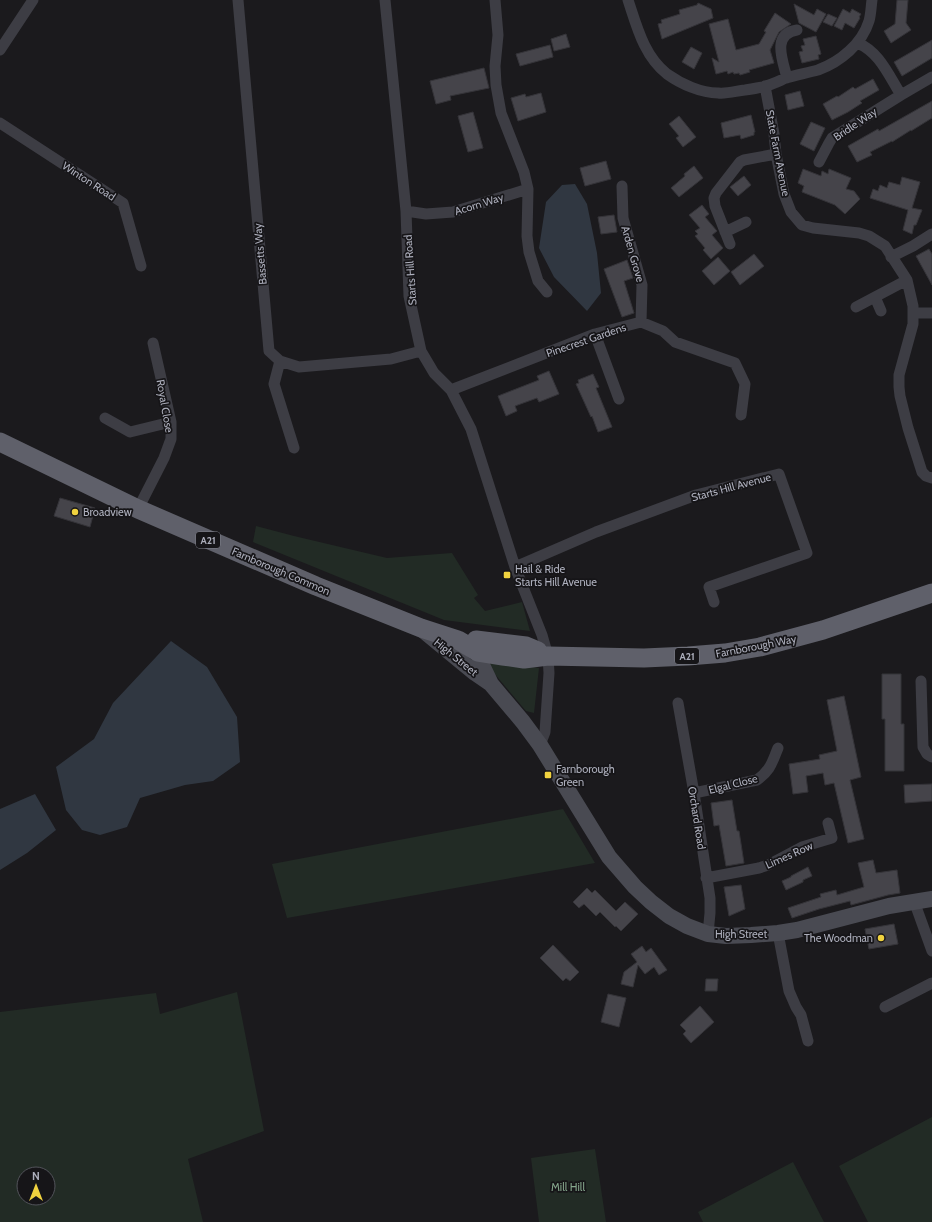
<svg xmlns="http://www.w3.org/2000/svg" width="932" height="1222" font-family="Cabin,sans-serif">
<rect width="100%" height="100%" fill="#1b1a1d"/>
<!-- green -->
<path fill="#222b25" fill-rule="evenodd" d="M 256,526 L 294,536 L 387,558 L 452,553 L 478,595 L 474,598 L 485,611 L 522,602 L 530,631 L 444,620 L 253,542 Z
M 492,661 L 539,668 L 534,713 L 526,711 L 488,666 Z
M 563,809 L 595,863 L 287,918 L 272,864 Z
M 237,992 L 264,1131 L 188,1159 L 203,1222 L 0,1222 L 0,1012 L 156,993 L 160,1014 ZM 24,1174 L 48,1174 L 48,1198 L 24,1198 Z
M 932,1117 L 932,1222 L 868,1222 L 839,1166 Z
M 595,1149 L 606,1222 L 539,1222 L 531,1158 Z
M 793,1162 L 824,1222 L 703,1222 L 698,1212 Z"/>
<!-- water -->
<path fill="#303741" d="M 575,184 L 587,204 L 597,253 L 601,293 L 587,311 L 554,277 L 539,248 L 546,202 L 562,185 Z
M 171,641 L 207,667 L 237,717 L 240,762 L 213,781 L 185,785 L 140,798 L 127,827 L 100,835 L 82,830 L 66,810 L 56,767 L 94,739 L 113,703 Z
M 35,794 L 56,830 L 27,853 L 0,870 L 0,809 Z"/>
<!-- building -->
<path fill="#45444a" stroke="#353439" d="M 897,0 L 908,0 L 906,23 L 911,30 L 891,43 L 884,31 L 895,24 Z
M 698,3 L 711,9 L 713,18 L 662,39 L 658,24 L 662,23 L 661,20 L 680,14 L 679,10 L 697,5 Z
M 794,4 L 814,15 L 817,9 L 826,14 L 816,32 L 799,23 Z
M 843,9 L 850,13 L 852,9 L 861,14 L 859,17 L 860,18 L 854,28 L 845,23 L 842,30 L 834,26 Z
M 775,13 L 791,24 L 779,32 L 770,50 L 774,63 L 749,70 L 750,72 L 740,75 L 739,73 L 734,74 L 733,72 L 728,74 L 727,71 L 716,74 L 712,58 L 719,62 L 709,24 L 728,19 L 736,50 L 759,44 L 766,32 L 764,31 Z
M 828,14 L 837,18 L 832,26 L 823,22 Z
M 566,34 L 570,47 L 554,51 L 551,39 Z
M 816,36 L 821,54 L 818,55 L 819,59 L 802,63 L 799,52 L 803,51 L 801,46 L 805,45 L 803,39 Z
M 932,40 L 932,58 L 902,76 L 894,62 Z
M 550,45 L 553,57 L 520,66 L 516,54 Z
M 691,47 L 702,53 L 694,69 L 682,62 Z
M 484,68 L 489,88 L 450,96 L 451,100 L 436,104 L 430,81 Z
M 873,79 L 879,90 L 860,101 L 862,103 L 848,112 L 832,120 L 823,104 L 837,96 L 838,97 L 853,87 L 855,89 Z
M 800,91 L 804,106 L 788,110 L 785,95 Z
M 541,93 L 546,112 L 518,121 L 511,98 L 525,94 L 526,97 Z
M 932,101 L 932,118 L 911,131 L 911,130 L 892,142 L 892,141 L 870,152 L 872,155 L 857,162 L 848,146 L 878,129 L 879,131 Z
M 473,112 L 483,148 L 468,152 L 458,116 Z
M 751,115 L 755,132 L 754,132 L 754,135 L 741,139 L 740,135 L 724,138 L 721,123 Z
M 679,116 L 696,137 L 683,147 L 676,138 L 679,136 L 669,124 Z
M 811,122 L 825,128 L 814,151 L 800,144 Z
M 606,161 L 611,179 L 585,186 L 580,168 Z
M 694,166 L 703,178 L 679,197 L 671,188 L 685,176 L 684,174 Z
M 803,169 L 821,176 L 822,171 L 828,174 L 829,169 L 851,178 L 846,189 L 854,191 L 860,199 L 845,214 L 835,205 L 802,192 L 804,186 L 798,183 Z
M 744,176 L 751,185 L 738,196 L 730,187 Z
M 902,177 L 920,182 L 912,208 L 922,210 L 916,225 L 914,225 L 912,234 L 903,230 L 908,210 L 870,198 L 873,189 L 878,191 L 880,185 L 887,188 L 889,182 L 900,185 Z
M 702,205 L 709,214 L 705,217 L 717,231 L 712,235 L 723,248 L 711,259 L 703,250 L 705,248 L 695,236 L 698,234 L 695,231 L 700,228 L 689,215 Z
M 614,215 L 617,232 L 601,234 L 598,217 Z
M 929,249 L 932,254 L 932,285 L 916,256 Z
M 754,254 L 764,266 L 740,285 L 731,272 Z
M 718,257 L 730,271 L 714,285 L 702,271 Z
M 627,260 L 633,278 L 624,281 L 634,313 L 622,317 L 604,269 Z
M 549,371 L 559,394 L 539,402 L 537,398 L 515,406 L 517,411 L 506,416 L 498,396 L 539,380 L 537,376 Z
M 593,374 L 599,387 L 596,388 L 612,427 L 598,432 L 592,416 L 591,417 L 576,384 L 579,383 L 578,380 Z
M 60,498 L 95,508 L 90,527 L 54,516 Z
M 882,674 L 901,674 L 901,724 L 904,724 L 904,771 L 885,771 L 885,719 L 882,719 Z
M 844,696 L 861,777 L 850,780 L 864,839 L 848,843 L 834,783 L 825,785 L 823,773 L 806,776 L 808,792 L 793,794 L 789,764 L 820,759 L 819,755 L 837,751 L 827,700 Z
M 932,784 L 932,801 L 905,803 L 904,785 Z
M 732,800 L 737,831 L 739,831 L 744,863 L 726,866 L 719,825 L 714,826 L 711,803 Z
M 873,860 L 876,873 L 897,870 L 900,893 L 888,895 L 851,905 L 850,901 L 819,909 L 792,918 L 788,908 L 821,897 L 820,894 L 836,890 L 837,895 L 864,887 L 858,863 Z
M 808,867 L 812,876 L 803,880 L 803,882 L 786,890 L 782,881 L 791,877 L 791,876 Z
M 741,885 L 745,909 L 729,916 L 724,887 Z
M 587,888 L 592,893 L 595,890 L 616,911 L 625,902 L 638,914 L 621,931 L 616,926 L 615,927 L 600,912 L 596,916 L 584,904 L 579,908 L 573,902 Z
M 894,924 L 898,944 L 869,949 L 865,929 Z
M 553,945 L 579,972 L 570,981 L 566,978 L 563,981 L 540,958 Z
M 642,946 L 646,952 L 651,948 L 667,970 L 659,975 L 654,967 L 645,974 L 638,965 L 633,987 L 621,984 L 624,972 L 637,962 L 631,954 Z
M 706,979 L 718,979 L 717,991 L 705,991 Z
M 608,994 L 626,998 L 619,1027 L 601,1022 Z
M 700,1006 L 714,1022 L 691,1043 L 683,1034 L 686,1031 L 680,1025 Z"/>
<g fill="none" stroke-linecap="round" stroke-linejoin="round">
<!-- minor -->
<path stroke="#3d3d44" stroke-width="11" d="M 238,0 L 269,351 L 280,361 L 299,367 L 391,359 L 421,351
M 385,0 L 406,211 L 409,296 L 421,351 L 434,373 L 451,390 L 471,429 L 515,567 L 542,635 L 548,656 L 549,673 L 545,732 L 540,745
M 495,0 L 498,35 L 495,66 L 496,85 L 501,113 L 524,172 L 528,189 L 527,236 L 529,252 L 538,281 L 547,292
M 628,0 C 637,27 644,56 667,74 C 681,84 701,93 718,93 C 727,94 736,91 745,90 C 752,89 759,88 766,86 C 773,84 779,81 786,78 C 796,75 807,73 818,70 C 840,62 862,44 869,21 C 871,14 871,7 872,0
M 0,50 L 33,0
M 787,78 C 783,61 771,34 797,30
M 765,86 L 774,134 L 776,154 L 784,194 L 791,212 L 802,225 L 813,228 L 859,233 L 869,236 L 885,246 L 907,280 L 913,306 L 913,324 L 899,375 L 899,387 L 900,396 L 908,428 L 922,472 L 926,476 L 932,478
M 901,95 L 932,77
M 0,123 L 123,203 L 141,266
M 819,162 L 829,143 L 832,138 L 901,95 C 889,76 879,51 857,43
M 622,186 L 623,218 L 642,285 L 641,322
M 406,211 L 426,214 L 453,212 L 528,189
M 725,232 L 746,222
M 730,244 L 715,206 L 714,198 L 716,193 L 740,162 L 744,160 L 776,154
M 891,257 L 913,246 L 932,234
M 875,297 L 881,311
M 856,307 L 907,280
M 914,313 L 932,313
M 595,334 L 619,399
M 280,361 L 274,384 L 294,448
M 451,390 L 595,334 L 641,322 L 663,331 L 675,342 L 735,363 L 745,384 L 741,415
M 105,418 L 130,432 L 171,422
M 138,509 L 164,458 L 171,439 L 171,422 L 153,343
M 515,567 L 596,532 L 696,495 L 779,474 L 807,553 L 709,587 L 714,602
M 921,681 L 923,747 L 927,754 L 932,757
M 678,703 L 694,793 L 710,898 L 710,913 L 708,934
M 694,793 L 757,780 C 771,770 772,762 778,748
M 706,878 L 759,868 L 768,865 L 802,847 L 832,838 L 828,823
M 914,901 L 932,951
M 778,933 L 789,991 L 796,1007 L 801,1015 L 808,1041
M 885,1007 L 932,983"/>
<!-- secondary -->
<path stroke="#494a52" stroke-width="16" d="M 424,631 L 475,673 L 491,684
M 473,643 L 476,646 L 481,663 L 491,684 L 523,722 L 540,745 L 609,857 L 635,887 L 651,902 L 669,916 L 687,926 L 708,934 L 726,936 L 751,935 L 778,933 L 797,930 L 889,906 L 932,899"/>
<!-- trunk -->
<path stroke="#5f606a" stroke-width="19" d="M 0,442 L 138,509 L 316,586 L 421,628 L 458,640 L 478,652 L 503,656 L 524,659 L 548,656 L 644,658 L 688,656 L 725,653 L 760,647 L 823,630 L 932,593
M 476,640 L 526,646 L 538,651"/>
</g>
<!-- markers -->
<g fill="#f0d23f" stroke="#161518" stroke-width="1.5">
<circle cx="75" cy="512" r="4"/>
<rect x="503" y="571" width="8" height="8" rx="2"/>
<rect x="544" y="771" width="8" height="8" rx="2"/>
<circle cx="881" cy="938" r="4"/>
</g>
<g text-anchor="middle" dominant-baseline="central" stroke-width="3.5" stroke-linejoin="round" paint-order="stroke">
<!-- shield labels -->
<g fill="#161518" stroke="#80818b" stroke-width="1">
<rect x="196" y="532" width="24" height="16" rx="3"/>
<rect x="675" y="648" width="24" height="16" rx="3"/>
</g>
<g font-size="10" font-weight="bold" fill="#adafbc">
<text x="208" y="540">A21</text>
<text x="687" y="656">A21</text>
</g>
<!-- street labels -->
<g font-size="11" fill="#adafbc" stroke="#161518">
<text transform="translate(855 124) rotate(-34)">Bridle Way</text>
<text transform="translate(778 153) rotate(79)">State Farm Avenue</text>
<text transform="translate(89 181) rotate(33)">Winton Road</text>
<text transform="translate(479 204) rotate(-17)">Acorn Way</text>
<text transform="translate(260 254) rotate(-95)">Bassetts Way</text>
<text transform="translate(633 254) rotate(74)">Arden Grove</text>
<text transform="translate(410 270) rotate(-94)">Starts Hill Road</text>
<text transform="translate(586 340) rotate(-19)">Pinecrest Gardens</text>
<text transform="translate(165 406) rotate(80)">Royal Close</text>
<text transform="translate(731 487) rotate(-15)">Starts Hill Avenue</text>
<text transform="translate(281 571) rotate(23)">Farnborough Common</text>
<text transform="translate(756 646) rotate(-11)">Farnborough Way</text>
<text transform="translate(456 657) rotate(39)">High Street</text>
<text transform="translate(733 784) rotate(-14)">Elgal Close</text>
<text transform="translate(697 818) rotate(81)">Orchard Road</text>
<text transform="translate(789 855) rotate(-24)">Limes Row</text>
<text x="741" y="934">High Street</text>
</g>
<!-- poi labels -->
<g font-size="11" fill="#adafbc" stroke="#161518" text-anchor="start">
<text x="83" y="512">Broadview</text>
<text x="515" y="569">Hail &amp; Ride<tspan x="515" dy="13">Starts Hill Avenue</tspan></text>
<text x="556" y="769">Farnborough<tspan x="556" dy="13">Green</tspan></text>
<text x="873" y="938" text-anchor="end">The Woodman</text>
</g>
<!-- park labels -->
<g font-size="11" fill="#85a68c" stroke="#161518">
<text x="568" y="1187">Mill Hill</text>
</g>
</g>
<!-- north arrow -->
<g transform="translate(36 1186)"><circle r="19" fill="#161518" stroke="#52535a"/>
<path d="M0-3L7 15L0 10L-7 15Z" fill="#f0d23f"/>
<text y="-6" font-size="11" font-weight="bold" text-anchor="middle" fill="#adafbc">N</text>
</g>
</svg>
